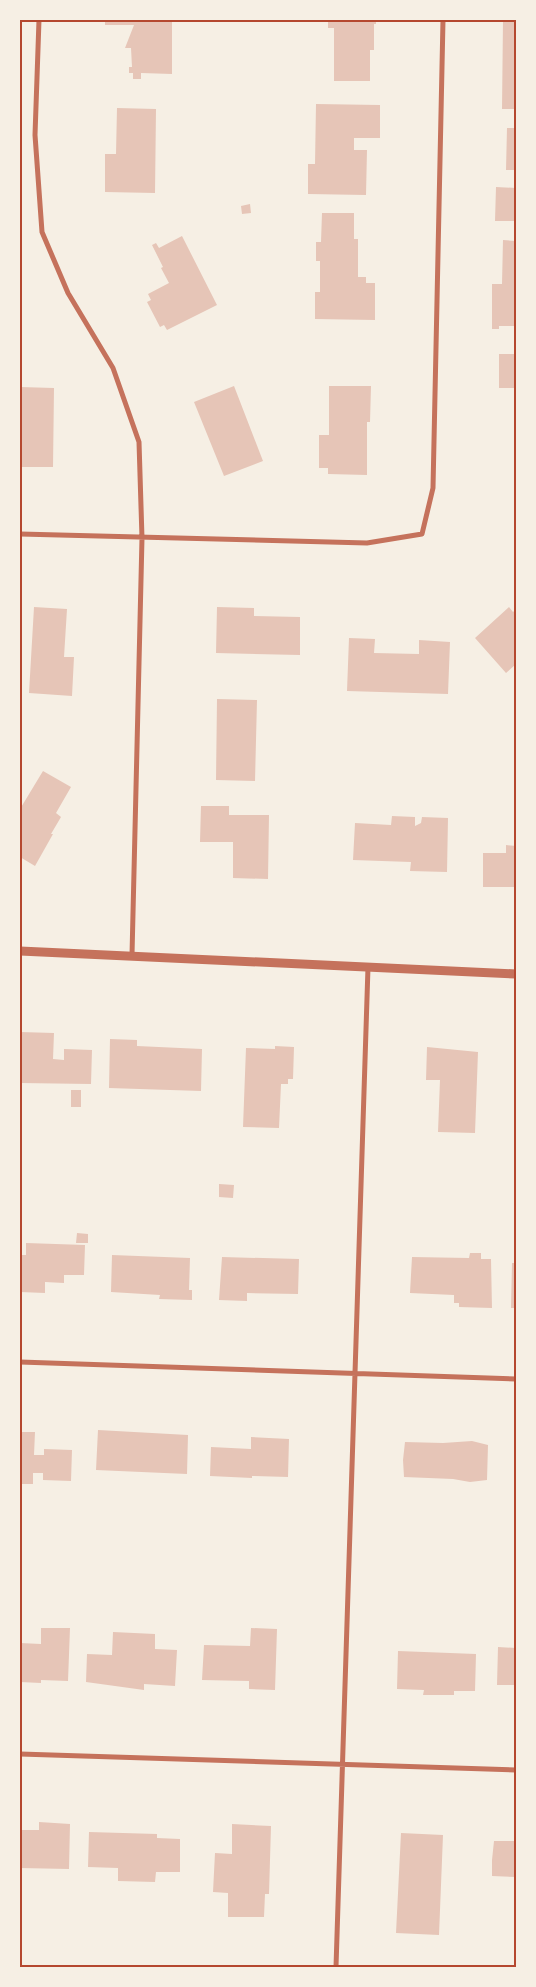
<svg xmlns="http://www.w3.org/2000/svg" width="536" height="1987" font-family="Jost,sans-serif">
<rect width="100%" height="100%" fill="#f6efe4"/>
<!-- building -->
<path fill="#e6c5b7" d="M 105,20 L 172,20 L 172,74 L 141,73 L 141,79 L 133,79 L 133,73 L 129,73 L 129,67 L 132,67 L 131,48 L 125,48 L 134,25 L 105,25 Z
M 328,20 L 376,20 L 376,24 L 374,24 L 374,50 L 370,50 L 370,81 L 334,81 L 334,28 L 328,28 Z
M 503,20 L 516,20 L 516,109 L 502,109 Z
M 316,104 L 380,105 L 380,138 L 354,138 L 354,150 L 367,150 L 366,195 L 308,194 L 308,164 L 315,164 Z
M 117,108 L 156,109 L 155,193 L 105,192 L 105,154 L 116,154 Z
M 507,128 L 516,128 L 516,170 L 506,170 Z
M 496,187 L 516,188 L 516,221 L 495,221 Z
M 250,204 L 251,213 L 242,214 L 241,206 Z
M 322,213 L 354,213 L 354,239 L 358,239 L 358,277 L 366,277 L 366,283 L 375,283 L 375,320 L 315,319 L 315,292 L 320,292 L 320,261 L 316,261 L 316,242 L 321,242 Z
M 182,236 L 217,305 L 167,330 L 164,325 L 160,327 L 147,302 L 151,300 L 148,294 L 169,283 L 161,268 L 163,267 L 152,245 L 156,243 L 159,248 Z
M 503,240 L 516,241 L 516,326 L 499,326 L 499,329 L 492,329 L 492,284 L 502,284 Z
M 499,354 L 516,354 L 516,388 L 499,388 Z
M 234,386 L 263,461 L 224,476 L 194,402 Z
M 329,386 L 371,386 L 370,422 L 367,422 L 367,475 L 328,474 L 328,468 L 319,468 L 319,435 L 329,435 Z
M 20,387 L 54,388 L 53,467 L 20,467 Z
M 34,607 L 67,609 L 64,657 L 74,657 L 72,696 L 29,693 Z
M 217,607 L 254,608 L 254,616 L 300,617 L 300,655 L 216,653 Z
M 509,607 L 513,612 L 516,609 L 516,664 L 506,673 L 475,638 Z
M 349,638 L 375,639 L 374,653 L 419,654 L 419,640 L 450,642 L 448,694 L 347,691 Z
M 217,699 L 257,700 L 255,781 L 216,780 Z
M 43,771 L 71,787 L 56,813 L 61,817 L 51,834 L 53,834 L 35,866 L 20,857 L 20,809 Z
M 201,806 L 229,806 L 229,815 L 269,815 L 268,879 L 233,878 L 233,842 L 200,842 Z
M 392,816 L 415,817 L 415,826 L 421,823 L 422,817 L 448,818 L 447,872 L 410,871 L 411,862 L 353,860 L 355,823 L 391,825 Z
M 506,845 L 516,846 L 516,887 L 483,887 L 483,853 L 506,853 Z
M 20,1032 L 54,1033 L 53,1059 L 64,1060 L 64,1049 L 92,1050 L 91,1084 L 20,1083 Z
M 110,1039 L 137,1040 L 137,1046 L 202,1049 L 201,1091 L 109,1088 Z
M 275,1046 L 294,1047 L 293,1079 L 288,1079 L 288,1084 L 281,1084 L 279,1128 L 243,1127 L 246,1048 L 275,1049 Z
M 427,1047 L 478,1052 L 475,1133 L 438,1132 L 440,1080 L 426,1080 Z
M 71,1090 L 81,1090 L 81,1107 L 71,1107 Z
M 219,1184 L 234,1185 L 233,1198 L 219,1197 Z
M 77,1233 L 88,1234 L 88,1243 L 76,1243 Z
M 26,1243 L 85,1245 L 84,1275 L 64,1275 L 64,1283 L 45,1282 L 45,1293 L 20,1292 L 20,1255 L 26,1255 Z
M 470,1253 L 481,1253 L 481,1259 L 491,1259 L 492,1308 L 459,1307 L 459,1303 L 454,1303 L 454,1295 L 410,1293 L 412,1257 L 469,1258 Z
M 112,1255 L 190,1258 L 189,1290 L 192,1290 L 192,1300 L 159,1299 L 160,1295 L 111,1292 Z
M 222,1257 L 299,1259 L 298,1294 L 247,1293 L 247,1301 L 219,1300 Z
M 512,1263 L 516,1263 L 516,1308 L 511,1308 Z
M 98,1430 L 188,1435 L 187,1474 L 96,1470 Z
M 20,1432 L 35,1432 L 34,1455 L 44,1455 L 44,1449 L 72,1450 L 71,1481 L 43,1480 L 43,1473 L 33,1473 L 33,1484 L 20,1484 Z
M 251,1437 L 289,1439 L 288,1477 L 252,1476 L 252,1478 L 210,1476 L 211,1447 L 251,1449 Z
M 472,1441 L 488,1445 L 487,1480 L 470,1482 L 453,1479 L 404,1477 L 403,1460 L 405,1442 L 443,1443 Z
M 41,1628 L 70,1628 L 68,1681 L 41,1680 L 41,1683 L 20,1682 L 20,1643 L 41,1644 Z
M 251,1628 L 277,1629 L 275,1690 L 249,1689 L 249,1681 L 202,1680 L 204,1645 L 250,1646 Z
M 113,1632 L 155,1634 L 155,1649 L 177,1650 L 175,1686 L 144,1684 L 144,1690 L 86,1682 L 87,1654 L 112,1655 Z
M 498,1647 L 516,1648 L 516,1685 L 497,1685 Z
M 398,1651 L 476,1654 L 475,1691 L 454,1691 L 454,1695 L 423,1695 L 424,1690 L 397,1689 Z
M 39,1822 L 70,1824 L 69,1869 L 20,1868 L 20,1830 L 39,1830 Z
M 232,1824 L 271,1826 L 269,1894 L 265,1894 L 264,1917 L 228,1917 L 228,1893 L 213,1892 L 215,1853 L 232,1854 Z
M 89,1832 L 157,1834 L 157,1838 L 180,1839 L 180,1872 L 156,1872 L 155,1882 L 118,1881 L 118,1868 L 88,1867 Z
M 401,1833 L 443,1835 L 439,1935 L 396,1933 Z
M 494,1841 L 516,1841 L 516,1877 L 492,1876 L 492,1860 Z"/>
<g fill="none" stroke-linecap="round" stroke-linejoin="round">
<!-- minor -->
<path stroke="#c5725c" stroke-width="5" d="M 39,20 L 35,135 L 42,232 L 68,293 L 113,368 L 139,442 L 142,538 L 132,955
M 20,534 L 367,543 L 422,534 L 433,488 L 443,20
M 20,1362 L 516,1379
M 20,1754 L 516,1770
M 336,1967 L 368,967"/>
<!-- tertiary -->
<path stroke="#c5725c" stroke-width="9" d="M 20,951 L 516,974"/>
</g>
<!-- border -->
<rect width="536" height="1987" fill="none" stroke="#f6efe4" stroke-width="42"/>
<rect x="21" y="21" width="494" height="1945" fill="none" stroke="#b5482f" stroke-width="2"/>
</svg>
